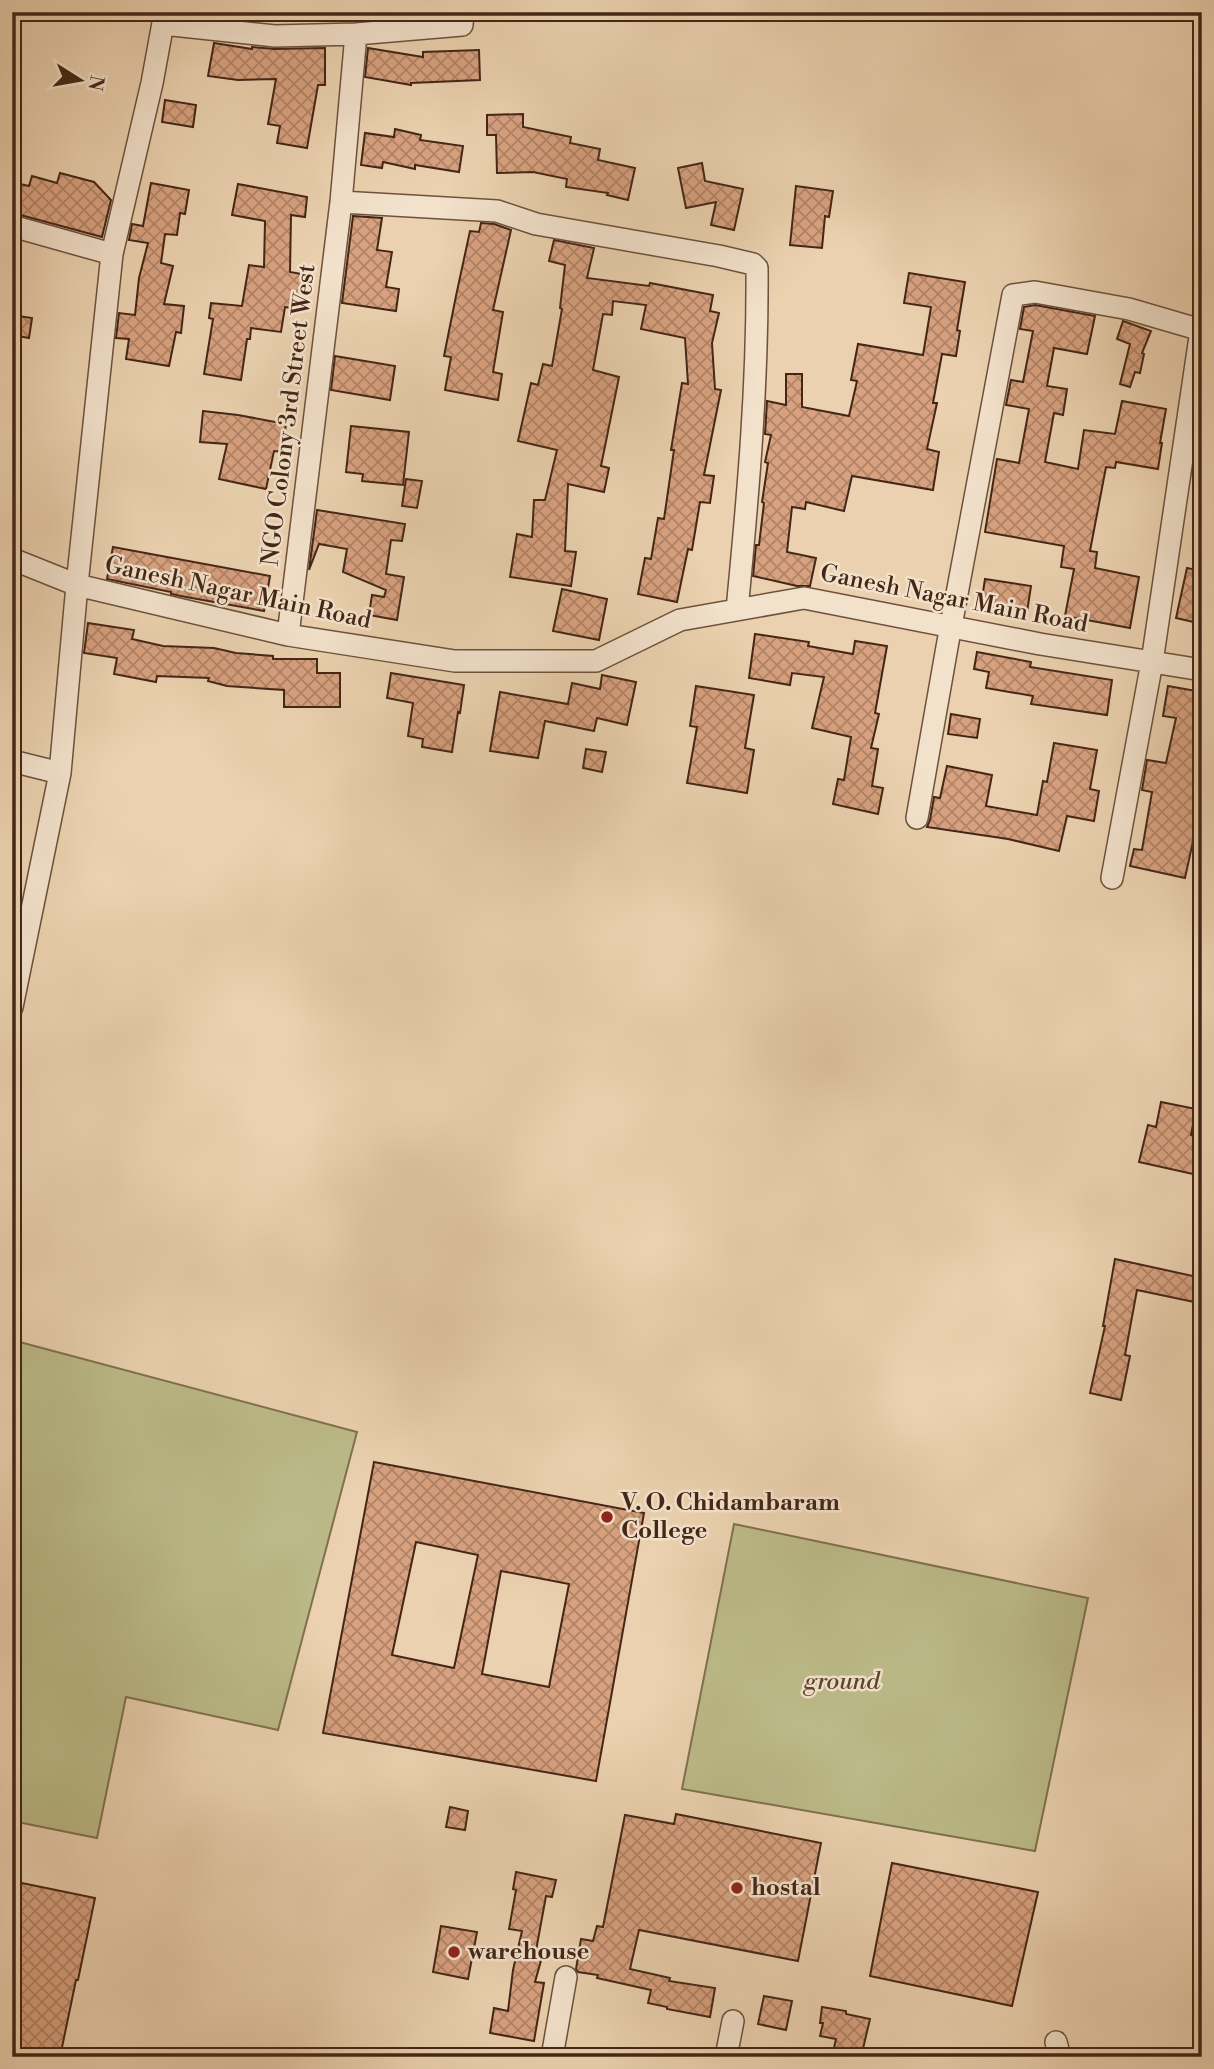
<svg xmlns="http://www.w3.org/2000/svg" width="1214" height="2069" font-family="'Libre Bodoni',serif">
<defs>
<pattern id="building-cross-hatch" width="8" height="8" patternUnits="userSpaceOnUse" patternTransform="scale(1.75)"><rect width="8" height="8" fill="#d8a17f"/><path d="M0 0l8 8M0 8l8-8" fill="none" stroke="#b18367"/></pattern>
</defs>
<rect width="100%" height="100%" fill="#ebd1af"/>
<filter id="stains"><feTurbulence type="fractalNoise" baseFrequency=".00286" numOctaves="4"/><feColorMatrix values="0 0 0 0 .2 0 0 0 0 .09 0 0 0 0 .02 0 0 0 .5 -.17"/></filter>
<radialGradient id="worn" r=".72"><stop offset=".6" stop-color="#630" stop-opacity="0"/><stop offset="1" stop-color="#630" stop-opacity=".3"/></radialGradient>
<!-- green -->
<path fill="#bbba88" stroke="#80704f" stroke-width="2" d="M 12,1340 L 357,1432 L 278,1730 L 126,1697 L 97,1838 L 12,1821 Z
M 734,1524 L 1088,1598 L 1035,1851 L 682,1789 Z"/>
<!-- building -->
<path fill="url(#building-cross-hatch)" stroke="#442616" stroke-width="2" fill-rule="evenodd" d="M 214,43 L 252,49 L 252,47 L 275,49 L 325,48 L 325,85 L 318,85 L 307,148 L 277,143 L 280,126 L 268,124 L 276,79 L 238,80 L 208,76 Z
M 368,48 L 423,57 L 423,52 L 479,50 L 480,80 L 411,83 L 411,85 L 365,77 Z
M 165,100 L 196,105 L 193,127 L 162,122 Z
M 523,114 L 523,127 L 571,137 L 570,143 L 600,149 L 598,160 L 635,168 L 628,200 L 607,195 L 608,193 L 566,187 L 567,179 L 533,172 L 497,173 L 496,135 L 487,135 L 487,115 Z
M 395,129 L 421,135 L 420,140 L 463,146 L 459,172 L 415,165 L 415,169 L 383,162 L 382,168 L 361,165 L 365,133 L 394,137 Z
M 702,163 L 705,181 L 743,189 L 734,230 L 711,225 L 716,202 L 686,208 L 678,168 Z
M 60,173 L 94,182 L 111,200 L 102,237 L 13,213 L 20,184 L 29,186 L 32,176 L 57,183 Z
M 151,183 L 189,190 L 185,214 L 180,213 L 177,235 L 165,234 L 161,263 L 173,266 L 164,304 L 184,306 L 181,333 L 176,332 L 169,366 L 126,359 L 129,339 L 116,338 L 119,313 L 135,315 L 139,278 L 148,243 L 129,240 L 132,224 L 143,226 Z
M 238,184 L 307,197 L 305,217 L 291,215 L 290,272 L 307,275 L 301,310 L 285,307 L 281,332 L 251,328 L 250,339 L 247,339 L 241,380 L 204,374 L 213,319 L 209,318 L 211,303 L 242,306 L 249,265 L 264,267 L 265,221 L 232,215 Z
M 796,186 L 833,191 L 829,217 L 825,216 L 822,248 L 790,245 Z
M 353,216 L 382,218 L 377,250 L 392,252 L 386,287 L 399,289 L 396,311 L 342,303 Z
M 481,223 L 494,224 L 511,230 L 493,310 L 503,312 L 493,372 L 502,374 L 498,400 L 445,390 L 451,357 L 444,356 L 456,296 L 470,231 L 479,232 Z
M 554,240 L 594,248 L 587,278 L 649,286 L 650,283 L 713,295 L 710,311 L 719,313 L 712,343 L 715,389 L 721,390 L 704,475 L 714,476 L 710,503 L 700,502 L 692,550 L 688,549 L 677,602 L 638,594 L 645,558 L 651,559 L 658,518 L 664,519 L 674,450 L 671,450 L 682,383 L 688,384 L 685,338 L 641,329 L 646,305 L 613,301 L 612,315 L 603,314 L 593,370 L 619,377 L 601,466 L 609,468 L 604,492 L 568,484 L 565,551 L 576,552 L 571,586 L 510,577 L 517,534 L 532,537 L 534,500 L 545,500 L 557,450 L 518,441 L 531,383 L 538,385 L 543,364 L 552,366 L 562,309 L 560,308 L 565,265 L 549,261 Z
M 909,273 L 965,282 L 957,330 L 960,331 L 956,356 L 942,354 L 933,403 L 937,403 L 927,449 L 939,452 L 933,490 L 852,476 L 844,511 L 806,502 L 805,509 L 792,507 L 787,552 L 816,558 L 810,586 L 797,586 L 753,576 L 756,545 L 759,545 L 764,503 L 762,502 L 768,463 L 765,462 L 771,435 L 765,434 L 767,401 L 786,405 L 786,374 L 802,374 L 802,407 L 849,416 L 857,381 L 851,380 L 858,344 L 923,355 L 931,307 L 904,303 Z
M 1035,305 L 1095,316 L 1087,354 L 1054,348 L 1047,386 L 1067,389 L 1063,415 L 1054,413 L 1045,462 L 1078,469 L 1084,430 L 1115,434 L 1122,401 L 1166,409 L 1160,443 L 1162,443 L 1158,469 L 1116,462 L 1115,468 L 1106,467 L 1090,551 L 1097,552 L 1095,568 L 1139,577 L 1130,628 L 1065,616 L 1074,569 L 1061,567 L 1064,546 L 985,532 L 997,459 L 1019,463 L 1029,409 L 1006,405 L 1011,380 L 1023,382 L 1033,331 L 1020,329 L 1024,307 Z
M 12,315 L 32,318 L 29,338 L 12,335 Z
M 1123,321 L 1151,331 L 1142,353 L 1144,354 L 1140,373 L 1135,372 L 1130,387 L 1120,384 L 1130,344 L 1117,339 Z
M 335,356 L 395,366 L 390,400 L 331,390 Z
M 203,411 L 238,415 L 286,424 L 282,452 L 274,451 L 266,489 L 219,479 L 227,444 L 200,442 Z
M 351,426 L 409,432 L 403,485 L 362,481 L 363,474 L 346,472 Z
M 406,479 L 422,481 L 417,508 L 402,506 Z
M 317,510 L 405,524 L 402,541 L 391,540 L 386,574 L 404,577 L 397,620 L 369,615 L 372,595 L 384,597 L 386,590 L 343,572 L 347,549 L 319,544 L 309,570 Z
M 113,547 L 270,576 L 264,611 L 186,597 L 171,594 L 171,592 L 107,579 Z
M 1187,568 L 1202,571 L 1202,624 L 1176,618 Z
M 985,579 L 1031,586 L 1027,612 L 981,605 Z
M 562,589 L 607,599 L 599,640 L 553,631 Z
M 88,623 L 134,630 L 132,639 L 163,646 L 214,648 L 236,653 L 273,656 L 273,659 L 317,659 L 317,673 L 340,673 L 340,707 L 284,707 L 284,690 L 227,686 L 208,681 L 209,678 L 157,676 L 156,682 L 114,674 L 117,658 L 84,653 Z
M 755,634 L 809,642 L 808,646 L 853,654 L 855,641 L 887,646 L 875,713 L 879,714 L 871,748 L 878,749 L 872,786 L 883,788 L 878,814 L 833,804 L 838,779 L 844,780 L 851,737 L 812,728 L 824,677 L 792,673 L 790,685 L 749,678 Z
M 977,652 L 1031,662 L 1030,667 L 1112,680 L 1107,715 L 1031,704 L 1033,696 L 986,688 L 989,672 L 974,669 Z
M 391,673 L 464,685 L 460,713 L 458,712 L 452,752 L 422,747 L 423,739 L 408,736 L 413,703 L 387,698 Z
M 602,675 L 636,682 L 627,725 L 597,718 L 594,731 L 545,721 L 538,758 L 490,751 L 500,692 L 568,704 L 572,683 L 600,689 Z
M 696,686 L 754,695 L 745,748 L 754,750 L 747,793 L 687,783 L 697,727 L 690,726 Z
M 1168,686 L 1202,692 L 1202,833 L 1195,832 L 1185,878 L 1130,866 L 1134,849 L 1142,850 L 1152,792 L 1142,790 L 1147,760 L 1166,763 L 1176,718 L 1163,716 Z
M 951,714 L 980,719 L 977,738 L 948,734 Z
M 1054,743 L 1097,750 L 1090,789 L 1099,791 L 1094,821 L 1067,816 L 1059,851 L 1008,839 L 927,827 L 930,820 L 934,797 L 940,798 L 947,766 L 992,775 L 986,806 L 1037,815 L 1043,781 L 1047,782 Z
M 586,749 L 606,752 L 602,772 L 583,768 Z
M 1161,1102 L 1196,1109 L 1191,1135 L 1202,1137 L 1202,1176 L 1139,1162 L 1148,1125 L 1156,1127 Z
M 1115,1259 L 1202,1278 L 1199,1303 L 1137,1290 L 1125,1355 L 1130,1356 L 1121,1400 L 1090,1393 L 1105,1326 L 1103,1326 Z
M 374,1462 L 644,1513 L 596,1781 L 323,1733 ZM 416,1542 L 478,1555 L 454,1668 L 392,1655 ZM 501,1571 L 569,1584 L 549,1687 L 482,1674 Z
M 450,1807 L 468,1811 L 465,1830 L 446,1827 Z
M 676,1814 L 821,1843 L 798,1961 L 639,1930 L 630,1969 L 670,1978 L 669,1981 L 715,1988 L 710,2017 L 667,2009 L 667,2007 L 648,2003 L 651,1990 L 597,1978 L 598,1975 L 578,1972 L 576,1969 L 581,1939 L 593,1941 L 597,1926 L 603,1927 L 625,1815 L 674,1824 Z
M 892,1863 L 1038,1892 L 1012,2006 L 870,1976 Z
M 516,1872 L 556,1880 L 552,1897 L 546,1896 L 535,1956 L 542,1957 L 535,1982 L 544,1983 L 534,2041 L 490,2033 L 494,2008 L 508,2011 L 513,1970 L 522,1931 L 509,1929 L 516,1890 L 513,1889 Z
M 12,1881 L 95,1898 L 78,1980 L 76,1980 L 60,2057 L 12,2057 Z
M 441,1926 L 477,1932 L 468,1979 L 433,1972 Z
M 764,1996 L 792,2001 L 786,2030 L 758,2024 Z
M 822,2007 L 846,2011 L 846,2014 L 870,2019 L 861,2057 L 832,2057 L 836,2039 L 820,2036 L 823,2023 L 820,2023 Z"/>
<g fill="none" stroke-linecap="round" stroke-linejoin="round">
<defs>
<path id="street" d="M 165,12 L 152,83 L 112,254 L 77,585 L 288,635 L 455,661 L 596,661 L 680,620 L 804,598 L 1040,644 L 1202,670
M 163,24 L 275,36 L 356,34 L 462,25 L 463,12
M 341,202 L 497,211 L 536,224 L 719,256 L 753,264 L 757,268 C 758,383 748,496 737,610
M 12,226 L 112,254
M 12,559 L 77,585 L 60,773 L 12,1007
M 288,635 L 341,202 L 356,34
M 12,761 L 60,773
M 917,818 L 947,647 L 1013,295 L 1035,292 L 1129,309 L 1201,330 L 1152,662 L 1112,878
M 1056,2042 L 1060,2057
M 552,2057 L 566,1977
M 726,2057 L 733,2021"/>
</defs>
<!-- street casing -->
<use href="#street" stroke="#6e513c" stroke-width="24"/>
<!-- street -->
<use href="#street" stroke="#f2e1cb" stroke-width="21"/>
</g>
<!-- markers -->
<g fill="#8f2418" stroke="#f2e1cb" stroke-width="2.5">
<circle cx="607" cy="1517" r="7"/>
<circle cx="737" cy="1888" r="7"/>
<circle cx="454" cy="1952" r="7"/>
</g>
<g text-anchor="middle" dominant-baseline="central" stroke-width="5" stroke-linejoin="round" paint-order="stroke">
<!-- street labels -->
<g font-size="24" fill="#442616" stroke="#f2e1cb">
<text transform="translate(289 415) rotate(-83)">NGO Colony 3rd Street West</text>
<text transform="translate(238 593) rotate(12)">Ganesh Nagar Main Road</text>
<text transform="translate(954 599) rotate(11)">Ganesh Nagar Main Road</text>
</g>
<!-- poi labels -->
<g font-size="24" font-weight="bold" fill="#442616" stroke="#f2e1cb" text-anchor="start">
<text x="621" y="1503">V. O. Chidambaram<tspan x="621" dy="28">College</tspan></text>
<text x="751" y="1888">hostal</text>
<text x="468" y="1952">warehouse</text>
</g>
<!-- park labels -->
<g font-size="24" font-style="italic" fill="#5c442d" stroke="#f2e1cb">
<text x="842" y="1682">ground</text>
</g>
</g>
<!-- margin -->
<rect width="1214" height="2069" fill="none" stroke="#ebd1af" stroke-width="42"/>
<rect x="14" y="14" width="1186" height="2041" fill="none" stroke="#442616" stroke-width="3.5"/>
<rect x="21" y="21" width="1172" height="2027" fill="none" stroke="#442616" stroke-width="2"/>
<!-- north arrow -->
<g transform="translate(80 80) rotate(101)" stroke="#f2e1cb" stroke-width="5" paint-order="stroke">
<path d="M0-5L12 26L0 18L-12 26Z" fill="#442616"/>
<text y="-10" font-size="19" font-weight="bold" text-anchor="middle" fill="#442616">N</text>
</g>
<rect width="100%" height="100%" filter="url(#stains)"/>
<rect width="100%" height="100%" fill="url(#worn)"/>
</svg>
